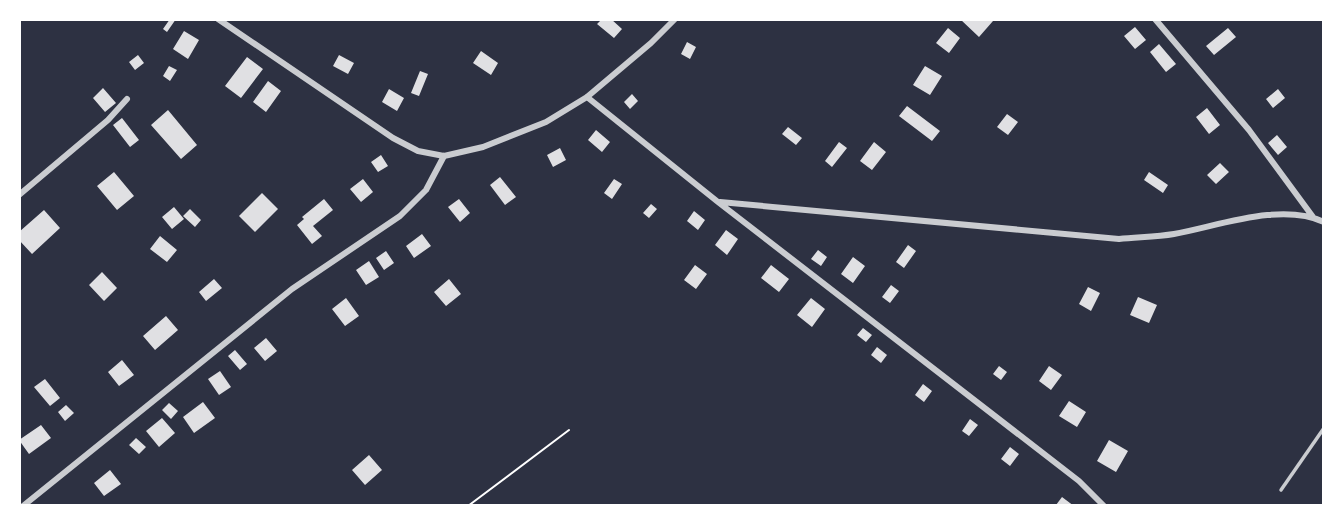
<svg xmlns="http://www.w3.org/2000/svg" width="1343" height="525" font-family="Raleway,sans-serif">
<rect width="100%" height="100%" fill="#2d3142"/>
<!-- building -->
<path fill="#e0e0e3" d="M 170,19 L 176,19 L 167,32 L 163,29 Z
M 602,19 L 611,19 L 622,29 L 614,38 L 597,24 Z
M 960,19 L 992,19 L 993,21 L 979,37 Z
M 1135,27 L 1146,40 L 1135,49 L 1124,36 Z
M 948,28 L 960,38 L 949,53 L 936,43 Z
M 1228,28 L 1236,37 L 1214,55 L 1206,46 Z
M 184,31 L 199,40 L 188,59 L 173,49 Z
M 687,42 L 696,47 L 690,59 L 681,54 Z
M 1159,44 L 1176,64 L 1166,72 L 1150,52 Z
M 481,51 L 498,63 L 491,75 L 473,63 Z
M 138,55 L 144,63 L 135,70 L 129,62 Z
M 339,55 L 354,63 L 348,74 L 333,66 Z
M 247,57 L 263,69 L 241,98 L 225,86 Z
M 169,66 L 177,70 L 170,81 L 163,76 Z
M 925,66 L 942,76 L 930,95 L 913,85 Z
M 420,71 L 428,74 L 419,96 L 411,93 Z
M 268,81 L 281,91 L 266,112 L 253,102 Z
M 103,88 L 116,103 L 105,112 L 93,98 Z
M 389,89 L 404,98 L 397,111 L 382,102 Z
M 1278,89 L 1285,98 L 1273,108 L 1266,99 Z
M 632,94 L 638,101 L 630,109 L 624,102 Z
M 907,106 L 940,131 L 932,141 L 899,116 Z
M 1207,108 L 1220,125 L 1209,134 L 1196,117 Z
M 168,110 L 197,145 L 181,159 L 151,125 Z
M 1007,114 L 1018,122 L 1008,135 L 997,127 Z
M 122,118 L 139,140 L 130,147 L 113,125 Z
M 788,127 L 802,138 L 796,145 L 782,134 Z
M 596,130 L 610,142 L 602,152 L 588,140 Z
M 1277,135 L 1287,147 L 1278,155 L 1268,143 Z
M 839,142 L 847,148 L 832,167 L 825,161 Z
M 874,142 L 886,152 L 872,170 L 860,161 Z
M 560,148 L 566,160 L 553,167 L 547,155 Z
M 381,155 L 388,166 L 378,172 L 371,162 Z
M 1220,163 L 1229,172 L 1216,184 L 1207,175 Z
M 114,172 L 134,196 L 117,210 L 97,186 Z
M 1149,172 L 1168,185 L 1163,193 L 1144,180 Z
M 500,177 L 516,197 L 505,205 L 490,185 Z
M 363,179 L 373,192 L 361,202 L 350,189 Z
M 614,179 L 622,184 L 612,199 L 604,193 Z
M 262,193 L 278,209 L 255,232 L 239,216 Z
M 324,199 L 333,210 L 313,226 L 322,236 L 312,244 L 297,225 L 304,219 L 302,217 Z
M 459,199 L 470,213 L 460,222 L 448,207 Z
M 651,204 L 657,209 L 649,218 L 643,213 Z
M 174,207 L 184,219 L 172,229 L 162,217 Z
M 190,209 L 201,220 L 195,227 L 183,216 Z
M 44,210 L 60,228 L 32,254 L 19,240 L 19,232 Z
M 694,211 L 705,220 L 698,230 L 687,221 Z
M 726,230 L 738,239 L 727,255 L 715,245 Z
M 422,234 L 431,246 L 414,258 L 406,246 Z
M 160,236 L 177,250 L 167,262 L 150,249 Z
M 908,245 L 916,251 L 904,268 L 896,262 Z
M 818,250 L 827,257 L 821,266 L 811,259 Z
M 386,251 L 394,263 L 384,270 L 376,258 Z
M 853,257 L 865,266 L 853,283 L 841,274 Z
M 369,261 L 379,277 L 366,285 L 356,270 Z
M 695,265 L 707,274 L 696,289 L 684,280 Z
M 771,265 L 789,279 L 779,292 L 761,278 Z
M 102,272 L 117,288 L 104,301 L 89,285 Z
M 214,279 L 222,288 L 206,301 L 199,292 Z
M 449,279 L 461,294 L 446,306 L 434,292 Z
M 891,285 L 899,291 L 890,303 L 882,297 Z
M 1088,287 L 1100,293 L 1091,311 L 1079,304 Z
M 1138,297 L 1157,305 L 1149,323 L 1130,315 Z
M 346,298 L 359,316 L 345,326 L 332,309 Z
M 811,298 L 825,309 L 812,327 L 797,315 Z
M 166,316 L 178,330 L 155,350 L 143,336 Z
M 863,328 L 872,335 L 866,342 L 857,335 Z
M 266,338 L 277,351 L 265,361 L 254,348 Z
M 877,347 L 887,355 L 881,363 L 871,355 Z
M 235,350 L 247,364 L 240,370 L 228,356 Z
M 122,360 L 134,375 L 119,386 L 108,372 Z
M 999,366 L 1007,372 L 1001,380 L 993,374 Z
M 1049,366 L 1062,375 L 1051,390 L 1039,381 Z
M 220,371 L 231,387 L 219,395 L 208,379 Z
M 45,379 L 60,398 L 50,406 L 34,387 Z
M 923,384 L 932,391 L 924,402 L 915,395 Z
M 1069,401 L 1086,412 L 1077,427 L 1059,416 Z
M 203,402 L 215,418 L 194,433 L 183,417 Z
M 169,403 L 178,411 L 171,419 L 162,410 Z
M 66,405 L 74,413 L 65,421 L 58,412 Z
M 162,418 L 175,433 L 159,447 L 146,431 Z
M 970,419 L 978,425 L 969,436 L 962,431 Z
M 41,425 L 51,438 L 29,454 L 19,440 Z
M 136,438 L 146,447 L 139,454 L 129,445 Z
M 1109,440 L 1128,451 L 1116,472 L 1097,461 Z
M 1010,447 L 1019,454 L 1010,466 L 1001,459 Z
M 369,455 L 382,470 L 365,485 L 352,470 Z
M 110,470 L 121,484 L 104,496 L 94,483 Z
M 1062,497 L 1074,506 L 1056,505 Z"/>
<g fill="none" stroke-linecap="round" stroke-linejoin="round">
<!-- path -->
<path stroke="#fff" stroke-width="2" d="M 468,506 L 569,430"/>
<!-- service -->
<path stroke="#caccd0" stroke-width="3.5" d="M 1281,490 L 1324,428"/>
<!-- minor -->
<path stroke="#caccd0" stroke-width="6" d="M 218,19 L 393,138 L 418,151 L 444,156 L 483,147 L 546,122 L 587,97 L 651,43 L 675,19
M 1155,19 L 1249,130 L 1313,217
M 587,97 L 718,202 L 1079,481 L 1104,506
M 19,195 L 108,120 L 127,99
M 720,202 L 1119,239 C 1137,237 1156,237 1174,234 C 1218,226 1281,202 1324,222
M 23,506 L 292,289 L 400,216 L 426,190 L 444,156"/>
</g>
<!-- border -->
<rect width="1343" height="525" fill="none" stroke="#ffffff" stroke-width="42"/>
</svg>
